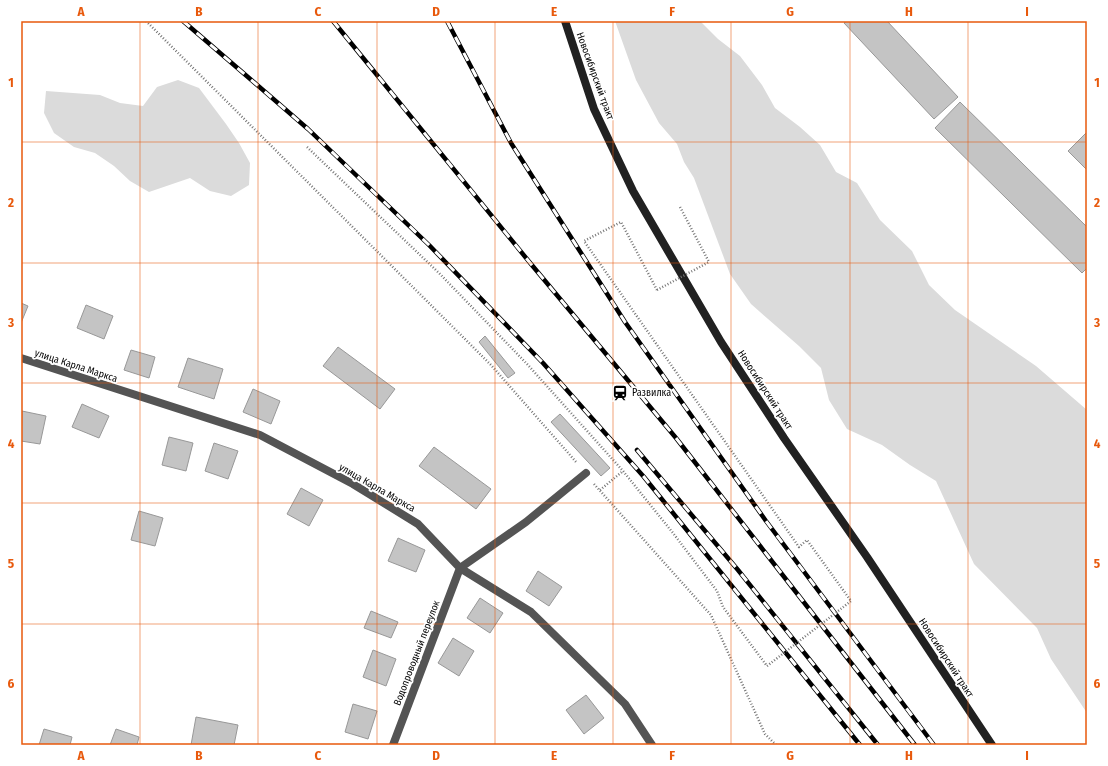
<svg xmlns="http://www.w3.org/2000/svg" width="1108" height="766" font-family="'Fira Sans Condensed',sans-serif">
<rect width="100%" height="100%" fill="#fff"/>
<!-- green -->
<path fill="#dbdbdb" d="M 615,21 L 700,21 L 718,39 L 740,56 L 762,85 L 775,108 L 800,127 L 820,145 L 836,172 L 857,183 L 880,220 L 912,251 L 929,285 L 955,310 L 1036,366 L 1087,410 L 1087,713 L 1051,659 L 1037,628 L 974,564 L 936,481 L 910,465 L 882,445 L 847,429 L 829,400 L 821,368 L 799,346 L 751,304 L 730,274 L 694,178 L 684,162 L 677,144 L 659,123 L 636,80 Z
M 178,80 L 199,88 L 226,124 L 239,143 L 250,163 L 249,185 L 231,196 L 210,191 L 190,178 L 149,192 L 130,181 L 114,166 L 95,153 L 74,147 L 54,133 L 44,113 L 46,91 L 100,95 L 120,103 L 143,106 L 157,87 Z"/>
<!-- building -->
<path fill="#c4c4c4" stroke="#989898" d="M 847,21 L 887,21 L 958,97 L 934,119 L 844,23 Z
M 960,102 L 1087,227 L 1087,268 L 1082,273 L 935,128 Z
M 1087,132 L 1087,170 L 1068,151 Z
M 21,303 L 28,306 L 21,323 Z
M 86,305 L 113,316 L 104,339 L 77,328 Z
M 485,336 L 515,373 L 508,378 L 479,342 Z
M 338,347 L 395,389 L 380,409 L 323,366 Z
M 131,350 L 155,357 L 149,378 L 124,370 Z
M 188,358 L 223,369 L 214,399 L 178,387 Z
M 253,389 L 280,401 L 271,424 L 243,412 Z
M 82,404 L 109,416 L 99,438 L 72,427 Z
M 22,411 L 46,416 L 40,444 L 21,441 Z
M 560,414 L 610,468 L 601,476 L 551,422 Z
M 169,437 L 193,443 L 186,471 L 162,465 Z
M 214,443 L 238,451 L 228,479 L 205,471 Z
M 434,447 L 491,489 L 476,509 L 419,466 Z
M 301,488 L 323,500 L 309,526 L 287,514 Z
M 139,511 L 163,518 L 155,546 L 131,540 Z
M 398,538 L 425,550 L 416,572 L 388,561 Z
M 538,571 L 562,587 L 549,606 L 526,591 Z
M 480,598 L 503,613 L 490,633 L 467,618 Z
M 371,611 L 398,622 L 391,638 L 364,628 Z
M 453,638 L 474,651 L 459,676 L 438,663 Z
M 373,650 L 396,659 L 386,686 L 363,677 Z
M 586,695 L 604,718 L 584,734 L 566,710 Z
M 353,704 L 377,711 L 368,739 L 345,732 Z
M 196,717 L 238,725 L 234,745 L 191,745 Z
M 44,729 L 72,737 L 70,745 L 39,745 Z
M 116,729 L 139,737 L 137,745 L 110,745 Z"/>
<g fill="none" stroke-linecap="round" stroke-linejoin="round">
<!-- path -->
<path stroke="#767676" stroke-width="2.5" stroke-dasharray="1 2" stroke-linecap="butt" d="M 146,21 L 491,365 L 577,463
M 307,147 L 439,273 L 528,365 L 623,471 L 673,533 L 717,591 L 723,607 L 767,666
M 680,207 L 709,262
M 657,290 L 621,222 L 584,241 L 799,547 L 807,540 L 851,601
M 594,484 L 711,615 L 765,734 L 776,745
M 600,490 L 623,471"/>
<!-- service -->
<path stroke="#545454" stroke-width="8" d="M 460,568 L 526,522 L 586,473"/>
<!-- minor -->
<path stroke="#545454" stroke-width="8" d="M 21,358 L 260,435 L 353,484 L 418,524 L 460,568 L 531,612 L 625,704 L 652,745
M 393,745 L 460,568"/>
<!-- secondary -->
<path stroke="#212121" stroke-width="8" d="M 565,21 L 594,109 L 633,191 L 721,342 L 784,438 L 867,557 L 992,745"/>
<defs>
<path id="rail" d="M 183,21 L 308,129 L 429,245 L 543,363 L 644,477 L 860,745
M 333,21 L 531,264 L 676,438 L 915,745
M 447,21 L 511,143 L 625,322 L 766,521 L 934,745
M 637,450 L 738,570 L 878,745"/>
</defs>
<!-- rail casing -->
<use href="#rail" stroke="#000" stroke-width="4.5"/>
<!-- rail -->
<use href="#rail" stroke="#fff" stroke-width="3" stroke-dasharray="9" stroke-linecap="butt"/>
<!-- path-bridge -->
<path stroke="#767676" stroke-width="2.5" stroke-dasharray="1 2" stroke-linecap="butt" d="M 657,290 L 709,262
M 767,666 L 851,601"/>
</g>
<!-- grid -->
<path fill="none" stroke="#e8590c" stroke-width="1" stroke-opacity="0.55" d="M 140,21 L 140,745M 258,21 L 258,745M 377,21 L 377,745M 495,21 L 495,745M 613,21 L 613,745M 731,21 L 731,745M 850,21 L 850,745M 968,21 L 968,745M 21,142 L 1087,142M 21,263 L 1087,263M 21,383 L 1087,383M 21,503 L 1087,503M 21,624 L 1087,624"/>
<!-- icons -->
<defs>
<symbol id="station-bare" viewBox="-9 -9 18 18"><path d="M-3-6H3Q5-6 5-4V2Q5 4 3 4L4.5 6H3L1.5 4h-3L-3 6H-4.5L-3 4Q-5 4-5 2V-4Q-5-6-3-6ZM-3.5-4v3h7v-3ZM-3.5 1v1.5H-2V1ZM2 1v1.5H3.5V1Z" fill="#000" stroke="#fff" stroke-width="2.5" paint-order="stroke"/></symbol>
</defs>
<g fill-rule="evenodd">
<use href="#station-bare" x="609" y="382" width="22" height="22"/>
</g>
<g text-anchor="middle" dominant-baseline="central" stroke-width="3.5" stroke-linejoin="round" paint-order="stroke">
<!-- street labels -->
<g font-size="10" fill="#000" stroke="#fff">
<text transform="translate(595 76) rotate(70)">Новосибирский тракт</text>
<text transform="translate(76 366) rotate(18)">улица Карла Маркса</text>
<text transform="translate(765 390) rotate(57)">Новосибирский тракт</text>
<text transform="translate(377 488) rotate(30)">улица Карла Маркса</text>
<text transform="translate(417 653) rotate(-69)">Водопроводный переулок</text>
<text transform="translate(946 658) rotate(57)">Новосибирский тракт</text>
</g>
<!-- poi labels -->
<g font-size="10" fill="#000" stroke="#fff" text-anchor="start">
<text x="632" y="393">Развилка</text>
</g>
</g>
<!-- border -->
<rect width="1108" height="766" fill="none" stroke="#ffffff" stroke-width="44"/>
<rect x="22" y="22" width="1064" height="722" fill="none" stroke="#e8590c" stroke-width="1.5"/>
<g font-size="13" text-anchor="middle" font-weight="bold" fill="#e8590c">
<text x="81" y="16">A</text>
<text x="199" y="16">B</text>
<text x="318" y="16">C</text>
<text x="436" y="16">D</text>
<text x="554" y="16">E</text>
<text x="672" y="16">F</text>
<text x="790" y="16">G</text>
<text x="909" y="16">H</text>
<text x="1027" y="16">I</text>
<text x="11" y="87">1</text>
<text x="1097" y="87">1</text>
<text x="11" y="207">2</text>
<text x="1097" y="207">2</text>
<text x="11" y="327">3</text>
<text x="1097" y="327">3</text>
<text x="11" y="448">4</text>
<text x="1097" y="448">4</text>
<text x="11" y="568">5</text>
<text x="1097" y="568">5</text>
<text x="11" y="688">6</text>
<text x="1097" y="688">6</text>
<text x="81" y="760">A</text>
<text x="199" y="760">B</text>
<text x="318" y="760">C</text>
<text x="436" y="760">D</text>
<text x="554" y="760">E</text>
<text x="672" y="760">F</text>
<text x="790" y="760">G</text>
<text x="909" y="760">H</text>
<text x="1027" y="760">I</text>
</g>
</svg>
